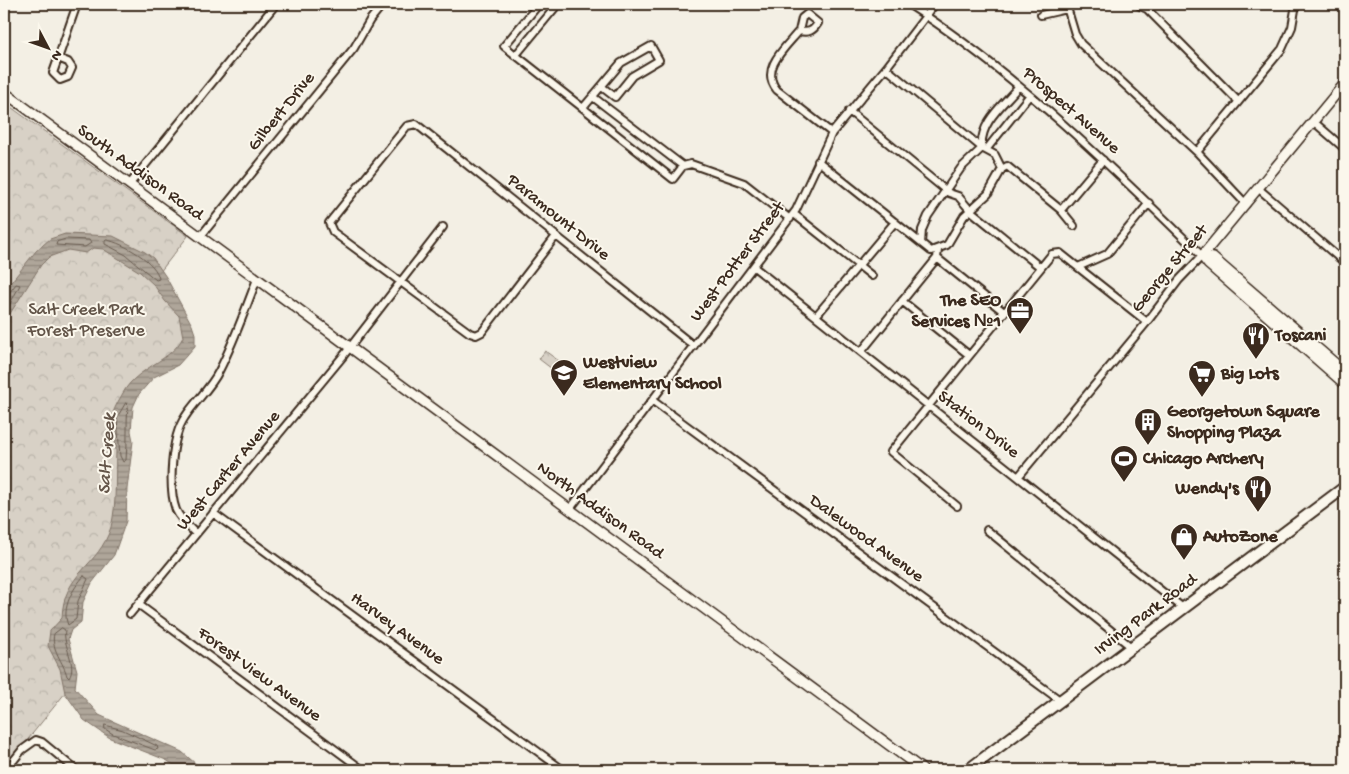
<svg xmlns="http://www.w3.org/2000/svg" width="1349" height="774" font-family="'Gochi Hand',sans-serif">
<defs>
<pattern id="forest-crowns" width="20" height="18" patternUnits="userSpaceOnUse" patternTransform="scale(1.25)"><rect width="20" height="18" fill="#d8d1c6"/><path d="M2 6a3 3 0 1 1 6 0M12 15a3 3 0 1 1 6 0" fill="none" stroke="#bab4aa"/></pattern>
<pattern id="water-rules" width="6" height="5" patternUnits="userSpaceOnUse" patternTransform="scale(1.25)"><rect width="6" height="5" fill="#afa69a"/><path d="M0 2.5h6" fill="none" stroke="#90877d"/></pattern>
</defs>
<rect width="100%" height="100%" fill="#f3efe4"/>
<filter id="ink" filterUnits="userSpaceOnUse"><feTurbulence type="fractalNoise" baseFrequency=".02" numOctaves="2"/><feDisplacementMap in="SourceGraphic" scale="10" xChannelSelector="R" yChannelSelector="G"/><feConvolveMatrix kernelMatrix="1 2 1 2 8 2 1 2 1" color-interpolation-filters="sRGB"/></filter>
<g filter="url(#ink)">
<!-- forest -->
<path fill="url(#forest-crowns)" stroke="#8a7e72" d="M 4,102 L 188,236 L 156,277 L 187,323 L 183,348 L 132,390 L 113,536 L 64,624 L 70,687 L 4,769 Z
M 545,351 L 559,361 L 552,369 L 539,359 Z"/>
<!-- water -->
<path fill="url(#water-rules)" stroke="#817468" d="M 65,234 L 113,236 L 145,252 L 153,258 L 166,277 L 192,325 L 195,334 L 195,346 L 178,365 L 154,377 L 139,394 L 133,407 L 131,431 L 133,441 L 127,489 L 126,521 L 114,555 L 92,583 L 83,602 L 81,622 L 71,630 L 68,639 L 77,671 L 75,688 L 99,715 L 182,752 L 203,770 L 182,770 L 166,760 L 110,738 L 84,720 L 65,693 L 60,669 L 48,646 L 50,631 L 62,618 C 63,572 99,567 111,527 C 117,504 115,474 116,451 C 116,441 111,428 112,417 C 113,410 119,400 123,393 C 137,367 172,361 183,337 L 179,316 L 165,301 L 154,285 L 140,272 L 103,249 L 93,248 L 86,253 L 68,250 L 49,257 L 41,265 L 4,323 L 4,291 L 36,251 L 50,239 Z"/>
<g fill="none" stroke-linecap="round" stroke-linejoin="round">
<!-- shore -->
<path stroke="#695c50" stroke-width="1" d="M 66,239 L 89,240 L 91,243 L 85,247 L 56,245 L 57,242 Z
M 107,240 C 123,243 157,262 159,279 L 156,280 L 126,255 L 105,244 L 105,241 Z
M 4,294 L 9,293 L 16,284 L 20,285 L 4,315
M 126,403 L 128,405 C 126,424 128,441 126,460 L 123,462 L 120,456 L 117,418 Z
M 84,576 L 88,579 L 78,601 L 76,619 L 68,625 C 61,608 73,588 84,576 Z
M 62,628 L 65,630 C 62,645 78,665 69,678 L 67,676 C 64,663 50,648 54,634 Z
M 105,725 L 123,730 L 157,746 L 158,749 L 155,750 L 113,734 L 105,729 Z"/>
<defs>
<path id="street" d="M 539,4 L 504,46 L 583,108 L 621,63 L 651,46 L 659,60 L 632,76 L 615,97 L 602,87
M 725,4 L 726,4
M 908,4 C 1014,72 1112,167 1202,256 L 1179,280 L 1147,322 L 1019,476
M 1066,4 L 1075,34 L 1081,44 L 1197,152 L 1246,204
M 1140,6 L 1147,9 L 1238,101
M 1041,15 L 1067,9
M 799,31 L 802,18 L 807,14 L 818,23 C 813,31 809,33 799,31 C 786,47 759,69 777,90 L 832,133
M 515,56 L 558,4
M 58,58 L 68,62 L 72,68 L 68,77 L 60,80 L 53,73 L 77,4
M 886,68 L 982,148 L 995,155 L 1002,169 L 988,194 L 964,216 L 947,245 L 931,251 L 921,243 L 922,230 L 928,216 L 961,168 L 982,148
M 593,97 L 683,166 L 691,164 L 744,183 L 790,219
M 583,108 L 673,179 L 683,166
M 849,111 L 949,193 L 958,196 L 970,210 L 1040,267
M 1314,122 L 1345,149
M 982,148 C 979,123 1003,105 1018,87
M 986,150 L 1029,96
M 1197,152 L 1282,49 L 1292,27 L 1296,4
M 818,161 L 921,243
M 1002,169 L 1007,166 L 1061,210 L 1074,226
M 129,185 L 276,4
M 1259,189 L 1345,263
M 1061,210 L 1103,160
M 794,214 L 872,276
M 556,236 L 482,332 L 476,335 L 470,333 L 333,232 L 329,223 L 407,126 L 416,124 L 694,346
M 200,237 L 354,48 L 370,20 L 383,4
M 937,258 L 1004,312
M 754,267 L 1183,608
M 1078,267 L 1107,254 L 1149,203
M 902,301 L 969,355
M 816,316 L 895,222
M 861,352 L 937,258 L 938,250
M 653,401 L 1061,701
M 957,506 L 891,452 L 1052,254 L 1060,253 L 1147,322
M 570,509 L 796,210 L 832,133 L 886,68 L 935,4
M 213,513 L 563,770
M 987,530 L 1130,646
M 196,534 C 189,527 180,519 176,510 C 168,488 171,437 185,417 C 195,401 210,389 219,371 C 234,342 245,310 257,279
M 138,604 L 363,770
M 130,614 L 344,355 L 443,227
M 6,770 L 22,750 L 36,740 L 42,742 L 76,770"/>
<path id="secondary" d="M 4,92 L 923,770
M 1202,256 L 1345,83
M 1202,256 L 1208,264 L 1345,384
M 1202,256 L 1213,258 L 1345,372"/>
<path id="primary" d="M 968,770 L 1345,487"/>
</defs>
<!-- street casing -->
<use href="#street" stroke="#3b2a1e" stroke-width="10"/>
<!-- secondary casing -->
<use href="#secondary" stroke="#3b2a1e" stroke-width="12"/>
<!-- primary casing -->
<use href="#primary" stroke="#3b2a1e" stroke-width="14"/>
<!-- street -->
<use href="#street" stroke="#fbf7ec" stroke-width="6"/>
<!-- secondary -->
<use href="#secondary" stroke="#fbf7ec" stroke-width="9"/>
<!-- primary -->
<use href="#primary" stroke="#fbf7ec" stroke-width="10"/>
</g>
</g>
<!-- icons -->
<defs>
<symbol id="office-pin" viewBox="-11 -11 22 30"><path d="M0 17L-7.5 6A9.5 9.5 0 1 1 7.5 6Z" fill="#3b2a1e" stroke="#fbf7ec"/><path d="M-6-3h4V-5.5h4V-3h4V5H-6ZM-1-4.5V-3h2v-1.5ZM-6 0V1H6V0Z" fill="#fff"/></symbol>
<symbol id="restaurant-pin" viewBox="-11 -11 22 30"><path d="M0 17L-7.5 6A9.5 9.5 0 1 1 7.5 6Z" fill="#3b2a1e" stroke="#fbf7ec"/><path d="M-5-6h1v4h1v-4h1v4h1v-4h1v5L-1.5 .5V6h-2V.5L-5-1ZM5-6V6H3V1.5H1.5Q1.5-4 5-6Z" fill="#fff"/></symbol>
<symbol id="school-pin" viewBox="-11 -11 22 30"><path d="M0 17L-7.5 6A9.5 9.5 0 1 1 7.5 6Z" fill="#3b2a1e" stroke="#fbf7ec"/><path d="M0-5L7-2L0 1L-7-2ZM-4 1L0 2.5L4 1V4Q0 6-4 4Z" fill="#fff"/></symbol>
<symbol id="supermarket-pin" viewBox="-11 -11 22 30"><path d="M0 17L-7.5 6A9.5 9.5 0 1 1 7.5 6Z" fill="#3b2a1e" stroke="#fbf7ec"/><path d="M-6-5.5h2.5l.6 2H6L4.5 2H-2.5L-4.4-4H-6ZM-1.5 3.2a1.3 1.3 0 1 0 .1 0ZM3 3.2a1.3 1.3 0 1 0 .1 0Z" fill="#fff"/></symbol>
<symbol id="building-pin" viewBox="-11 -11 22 30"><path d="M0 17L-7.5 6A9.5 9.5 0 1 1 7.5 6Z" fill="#3b2a1e" stroke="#fbf7ec"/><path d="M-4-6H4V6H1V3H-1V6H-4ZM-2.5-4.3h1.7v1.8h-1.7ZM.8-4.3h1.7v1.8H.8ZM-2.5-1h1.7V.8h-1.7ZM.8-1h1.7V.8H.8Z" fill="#fff"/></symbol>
<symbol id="stadium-pin" viewBox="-11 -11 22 30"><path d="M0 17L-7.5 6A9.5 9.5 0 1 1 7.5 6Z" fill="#3b2a1e" stroke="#fbf7ec"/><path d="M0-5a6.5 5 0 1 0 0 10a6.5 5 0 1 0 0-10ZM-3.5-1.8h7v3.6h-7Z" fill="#fff"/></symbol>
<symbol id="shop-pin" viewBox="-11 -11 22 30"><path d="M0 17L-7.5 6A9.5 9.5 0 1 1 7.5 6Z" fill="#3b2a1e" stroke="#fbf7ec"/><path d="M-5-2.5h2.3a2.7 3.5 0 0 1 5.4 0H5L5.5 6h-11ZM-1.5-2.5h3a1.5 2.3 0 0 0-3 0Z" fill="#fff"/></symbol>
</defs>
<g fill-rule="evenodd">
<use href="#office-pin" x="1004" y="295" width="32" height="43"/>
<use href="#restaurant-pin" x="1240" y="320" width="32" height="43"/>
<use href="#school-pin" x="548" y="357" width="32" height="43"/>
<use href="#supermarket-pin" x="1186" y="358" width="32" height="43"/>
<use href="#building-pin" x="1132" y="406" width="32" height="43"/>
<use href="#stadium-pin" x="1108" y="443" width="32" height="43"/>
<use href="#restaurant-pin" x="1242" y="473" width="32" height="43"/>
<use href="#shop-pin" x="1168" y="521" width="32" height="43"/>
</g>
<g text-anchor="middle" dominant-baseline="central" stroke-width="4" stroke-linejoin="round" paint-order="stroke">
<!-- street labels -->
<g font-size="18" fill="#3b2a1e" stroke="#fbf7ec">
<text transform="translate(1071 111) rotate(41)">Prospect Avenue</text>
<text transform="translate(282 112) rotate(-51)">Gilbert Drive</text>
<text transform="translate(140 173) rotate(36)">South Addison Road</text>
<text transform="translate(558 218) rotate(39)">Paramount Drive</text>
<text transform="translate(738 262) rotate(-53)">West Potter Street</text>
<text transform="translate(1170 269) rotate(-50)">George Street</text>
<text transform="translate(978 425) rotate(38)">Station Drive</text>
<text transform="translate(229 471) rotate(-50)">West Carter Avenue</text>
<text transform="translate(600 511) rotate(36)">North Addison Road</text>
<text transform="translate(866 539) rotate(36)">Dalewood Avenue</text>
<text transform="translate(1146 615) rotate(-37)">Irving Park Road</text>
<text transform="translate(397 629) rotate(36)">Harvey Avenue</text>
<text transform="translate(259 675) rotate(36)">Forest View Avenue</text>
</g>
<!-- poi labels -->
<g font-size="18" font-weight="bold" fill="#3b2a1e" stroke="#fbf7ec" text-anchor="start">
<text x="1001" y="301" text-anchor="end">The SEO<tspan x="1001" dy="21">Services №1</tspan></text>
<text x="1275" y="336">Toscani</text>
<text x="583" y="363">Westview<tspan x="583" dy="21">Elementary School</tspan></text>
<text x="1221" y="374">Big Lots</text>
<text x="1167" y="412">Georgetown Square<tspan x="1167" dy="21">Shopping Plaza</tspan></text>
<text x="1143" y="459">Chicago Archery</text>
<text x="1239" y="489" text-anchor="end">Wendy's</text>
<text x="1203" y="537">AutoZone</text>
</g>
<!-- park labels -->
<g font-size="18" fill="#625448" stroke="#fbf7ec">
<text x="86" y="310">Salt Creek Park<tspan x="86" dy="21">Forest Preserve</tspan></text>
</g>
<!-- water labels -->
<g font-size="19" font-style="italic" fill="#645549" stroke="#fbf7ec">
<text transform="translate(108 454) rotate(-86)">Salt Creek</text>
</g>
</g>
<!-- margin -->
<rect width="1349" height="774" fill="none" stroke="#fbf7ec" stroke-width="20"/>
<rect x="10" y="10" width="1329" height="754" fill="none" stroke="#3b2a1e" stroke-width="2" filter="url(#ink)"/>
<!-- north arrow -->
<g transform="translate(48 48) rotate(131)" stroke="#fbf7ec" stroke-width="4" paint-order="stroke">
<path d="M0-4L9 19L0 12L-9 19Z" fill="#3b2a1e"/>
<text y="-8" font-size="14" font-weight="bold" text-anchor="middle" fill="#3b2a1e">N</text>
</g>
</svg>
